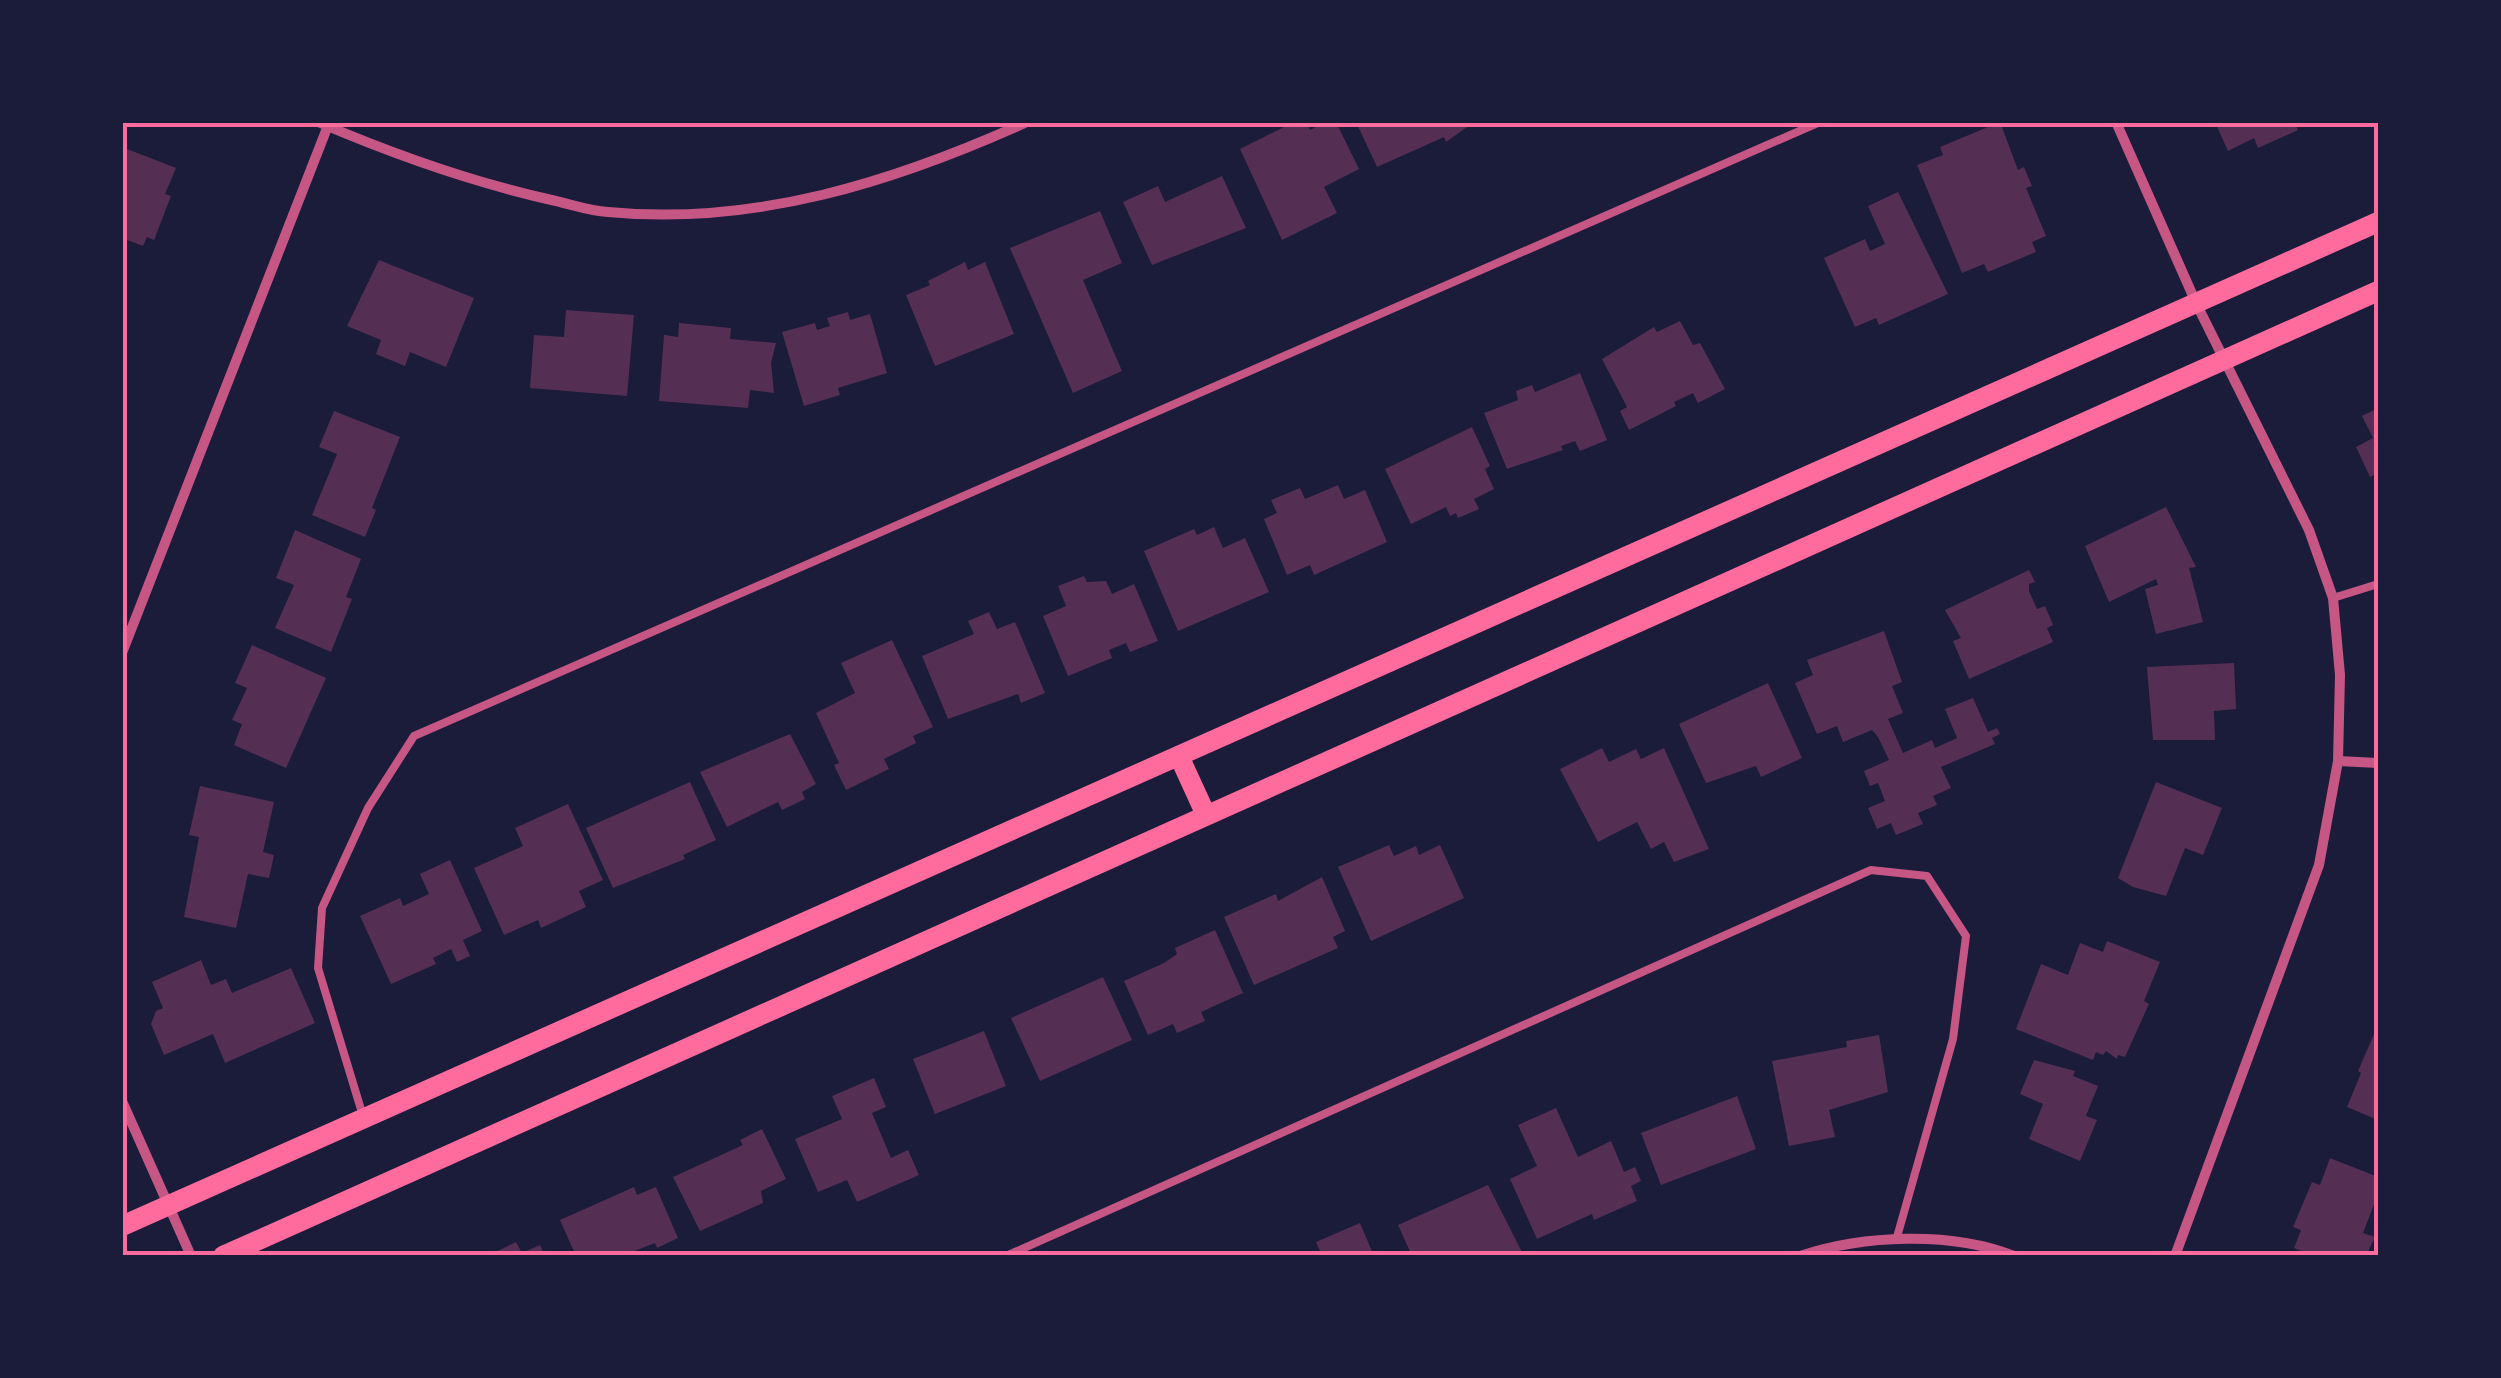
<svg xmlns="http://www.w3.org/2000/svg" width="2501" height="1378" font-family="'PT Serif',serif">
<rect width="100%" height="100%" fill="#1b1b3a"/>
<!-- building -->
<path fill="#542f53" d="M 1294,122 L 1307,122 L 1310,130 L 1326,122 L 1336,122 L 1359,169 L 1324,187 L 1337,213 L 1282,240 L 1240,149 Z
M 1356,122 L 1465,122 L 1467,127 L 1446,142 L 1444,137 L 1377,167 Z
M 2000,122 L 2018,170 L 2024,167 L 2032,186 L 2026,188 L 2046,236 L 2032,242 L 2036,252 L 1988,272 L 1984,264 L 1962,273 L 1917,165 L 1943,155 L 1940,147 Z
M 2215,122 L 2294,122 L 2298,130 L 2258,148 L 2254,138 L 2228,151 Z
M 122,147 L 176,168 L 165,194 L 171,196 L 154,240 L 147,237 L 143,246 L 122,238 Z
M 1222,176 L 1246,228 L 1152,265 L 1123,202 L 1158,186 L 1165,202 Z
M 1898,192 L 1948,294 L 1879,325 L 1876,318 L 1855,327 L 1824,258 L 1865,239 L 1870,251 L 1885,244 L 1868,206 Z
M 1100,211 L 1122,263 L 1083,280 L 1122,371 L 1073,393 L 1010,248 Z
M 379,260 L 474,298 L 446,367 L 410,352 L 405,366 L 376,354 L 381,340 L 347,326 Z
M 965,262 L 968,270 L 985,262 L 1014,334 L 935,366 L 906,295 L 930,285 L 928,281 Z
M 566,310 L 634,315 L 627,396 L 530,388 L 534,335 L 564,337 Z
M 848,312 L 850,320 L 870,314 L 887,373 L 838,388 L 840,395 L 804,406 L 782,332 L 815,323 L 817,330 L 830,326 L 827,318 Z
M 1680,321 L 1693,345 L 1700,343 L 1725,389 L 1698,403 L 1693,393 L 1674,402 L 1676,406 L 1629,430 L 1620,411 L 1627,407 L 1602,359 L 1654,327 L 1657,332 Z
M 679,323 L 731,328 L 730,339 L 776,343 L 771,363 L 774,393 L 750,390 L 748,408 L 659,401 L 664,335 L 678,337 Z
M 1580,373 L 1607,440 L 1580,451 L 1575,441 L 1561,446 L 1563,450 L 1507,469 L 1484,413 L 1518,400 L 1516,391 L 1532,385 L 1535,392 Z
M 2378,408 L 2378,473 L 2370,477 L 2356,447 L 2373,438 L 2362,416 Z
M 334,411 L 400,437 L 372,508 L 376,510 L 365,537 L 312,515 L 337,454 L 319,447 Z
M 1472,427 L 1490,466 L 1485,469 L 1494,489 L 1474,499 L 1479,509 L 1458,518 L 1456,513 L 1450,516 L 1446,507 L 1411,524 L 1385,469 Z
M 1338,485 L 1344,499 L 1365,490 L 1387,542 L 1314,575 L 1310,565 L 1287,575 L 1264,519 L 1277,513 L 1271,500 L 1300,488 L 1305,499 Z
M 2166,507 L 2196,567 L 2189,568 L 2203,622 L 2156,634 L 2145,589 L 2158,585 L 2156,579 L 2109,602 L 2085,546 Z
M 1214,527 L 1223,548 L 1245,538 L 1269,592 L 1178,631 L 1144,551 L 1194,529 L 1197,535 Z
M 295,530 L 361,559 L 346,597 L 352,599 L 331,652 L 275,628 L 294,585 L 276,578 Z
M 2029,570 L 2035,582 L 2029,584 L 2029,591 L 2037,609 L 2045,606 L 2053,625 L 2047,628 L 2053,642 L 1969,679 L 1953,641 L 1961,638 L 1945,610 Z
M 1084,576 L 1087,582 L 1106,581 L 1112,594 L 1134,584 L 1158,641 L 1130,652 L 1126,643 L 1109,650 L 1112,658 L 1068,676 L 1043,616 L 1066,606 L 1058,586 Z
M 989,612 L 997,629 L 1015,622 L 1045,693 L 1021,703 L 1018,694 L 948,719 L 922,656 L 974,634 L 968,621 Z
M 1884,631 L 1902,682 L 1892,686 L 1903,713 L 1888,719 L 1903,753 L 1932,740 L 1935,748 L 1957,738 L 1945,709 L 1973,698 L 1988,732 L 1997,728 L 2000,734 L 1992,738 L 1995,744 L 1941,767 L 1951,788 L 1933,796 L 1937,805 L 1918,813 L 1923,824 L 1896,835 L 1891,823 L 1877,829 L 1868,808 L 1885,801 L 1878,783 L 1870,786 L 1864,771 L 1889,760 L 1878,737 L 1872,730 L 1843,742 L 1837,726 L 1817,734 L 1795,683 L 1813,675 L 1807,660 Z
M 892,640 L 933,727 L 913,736 L 916,743 L 884,759 L 889,769 L 846,790 L 834,765 L 839,763 L 816,713 L 855,693 L 841,663 Z
M 252,645 L 326,678 L 286,768 L 234,745 L 242,724 L 232,720 L 247,688 L 235,683 Z
M 2234,663 L 2236,709 L 2214,711 L 2215,740 L 2153,740 L 2147,667 Z
M 1768,683 L 1802,758 L 1761,777 L 1756,766 L 1706,783 L 1679,724 Z
M 790,734 L 816,784 L 802,792 L 805,799 L 782,810 L 778,802 L 727,827 L 700,772 Z
M 1602,748 L 1609,762 L 1636,749 L 1641,759 L 1664,748 L 1709,849 L 1674,862 L 1664,842 L 1651,849 L 1637,822 L 1598,842 L 1560,769 Z
M 690,782 L 716,840 L 683,855 L 685,859 L 613,888 L 586,828 Z
M 2156,782 L 2222,808 L 2203,855 L 2185,848 L 2166,896 L 2133,887 L 2118,878 Z
M 200,786 L 274,802 L 263,852 L 274,855 L 269,878 L 248,874 L 236,928 L 184,917 L 199,837 L 189,835 Z
M 568,804 L 603,880 L 579,891 L 586,907 L 541,928 L 538,920 L 504,935 L 474,868 L 523,846 L 515,828 Z
M 1389,845 L 1394,856 L 1416,846 L 1419,855 L 1440,845 L 1464,898 L 1371,941 L 1338,867 Z
M 450,860 L 482,931 L 463,940 L 470,956 L 457,962 L 451,949 L 433,958 L 436,964 L 391,984 L 360,916 L 400,898 L 403,906 L 429,894 L 420,874 Z
M 1322,877 L 1345,931 L 1333,937 L 1338,948 L 1254,985 L 1224,917 L 1276,894 L 1278,901 Z
M 1215,930 L 1243,993 L 1201,1012 L 1205,1021 L 1177,1033 L 1173,1024 L 1148,1035 L 1124,981 L 1164,963 L 1177,954 L 1175,948 Z
M 2107,941 L 2160,962 L 2144,1001 L 2149,1004 L 2125,1057 L 2118,1055 L 2117,1059 L 2106,1051 L 2103,1055 L 2096,1052 L 2093,1060 L 2016,1029 L 2041,964 L 2068,975 L 2080,943 L 2103,952 Z
M 201,960 L 211,985 L 226,979 L 232,993 L 291,968 L 315,1023 L 225,1063 L 213,1034 L 164,1055 L 151,1024 L 156,1011 L 163,1008 L 152,982 Z
M 1103,977 L 1132,1040 L 1040,1081 L 1011,1018 Z
M 2378,1025 L 2378,1120 L 2347,1107 L 2361,1073 L 2358,1071 Z
M 984,1031 L 1006,1086 L 935,1114 L 913,1059 Z
M 1879,1035 L 1888,1092 L 1829,1110 L 1835,1137 L 1789,1146 L 1772,1061 L 1847,1047 L 1846,1041 Z
M 2034,1060 L 2075,1071 L 2073,1076 L 2098,1086 L 2086,1116 L 2097,1120 L 2080,1161 L 2029,1139 L 2043,1104 L 2020,1094 Z
M 874,1078 L 886,1107 L 872,1113 L 891,1158 L 908,1150 L 919,1175 L 857,1202 L 847,1180 L 818,1192 L 795,1139 L 842,1119 L 832,1096 Z
M 1737,1096 L 1756,1149 L 1661,1185 L 1641,1133 Z
M 1556,1108 L 1578,1157 L 1611,1141 L 1624,1172 L 1635,1167 L 1641,1181 L 1631,1186 L 1637,1201 L 1594,1220 L 1592,1214 L 1537,1239 L 1510,1179 L 1537,1166 L 1518,1125 Z
M 762,1129 L 786,1179 L 761,1191 L 763,1203 L 700,1231 L 673,1177 L 743,1145 L 740,1140 Z
M 2330,1158 L 2378,1177 L 2378,1194 L 2363,1233 L 2375,1237 L 2366,1256 L 2312,1256 L 2294,1248 L 2301,1230 L 2293,1227 L 2312,1182 L 2320,1185 Z
M 1488,1185 L 1523,1254 L 1412,1256 L 1398,1225 Z
M 634,1187 L 637,1195 L 656,1187 L 678,1238 L 657,1248 L 655,1243 L 622,1256 L 576,1256 L 560,1220 Z
M 1360,1223 L 1374,1256 L 1322,1256 L 1316,1242 Z
M 516,1242 L 522,1253 L 540,1245 L 545,1256 L 487,1256 Z"/>
<g fill="none" stroke-linecap="round" stroke-linejoin="round">
<!-- service -->
<path stroke="#c65784" stroke-width="8" d="M 2333,598 L 2378,584
M 363,1116 L 318,968 L 322,908 L 368,808 L 414,736 L 1820,122
M 1006,1256 L 1871,870 L 1927,876 L 1966,936 L 1953,1039 L 1897,1237"/>
<!-- minor -->
<path stroke="#c65784" stroke-width="10" d="M 318,122 C 395,155 474,183 556,201 C 573,205 590,211 608,212 C 755,226 894,182 1027,122
M 2116,122 L 2197,305 L 2309,530 L 2333,598 L 2340,675 L 2338,761 L 2319,865 L 2175,1256
M 122,653 L 329,123
M 2338,761 L 2378,763
M 122,1101 L 191,1256
M 1800,1256 C 1863,1235 1951,1231 2014,1256"/>
<!-- secondary -->
<path stroke="#ff6b9d" stroke-width="20" d="M 1179,756 L 1206,815
M 122,1226 L 2378,222
M 223,1256 L 2378,291"/>
</g>
<!-- border -->
<rect width="2501" height="1378" fill="none" stroke="#1b1b3a" stroke-width="250"/>
<rect x="125" y="125" width="2251" height="1128" fill="none" stroke="#ff6b9d" stroke-width="4"/>
</svg>
